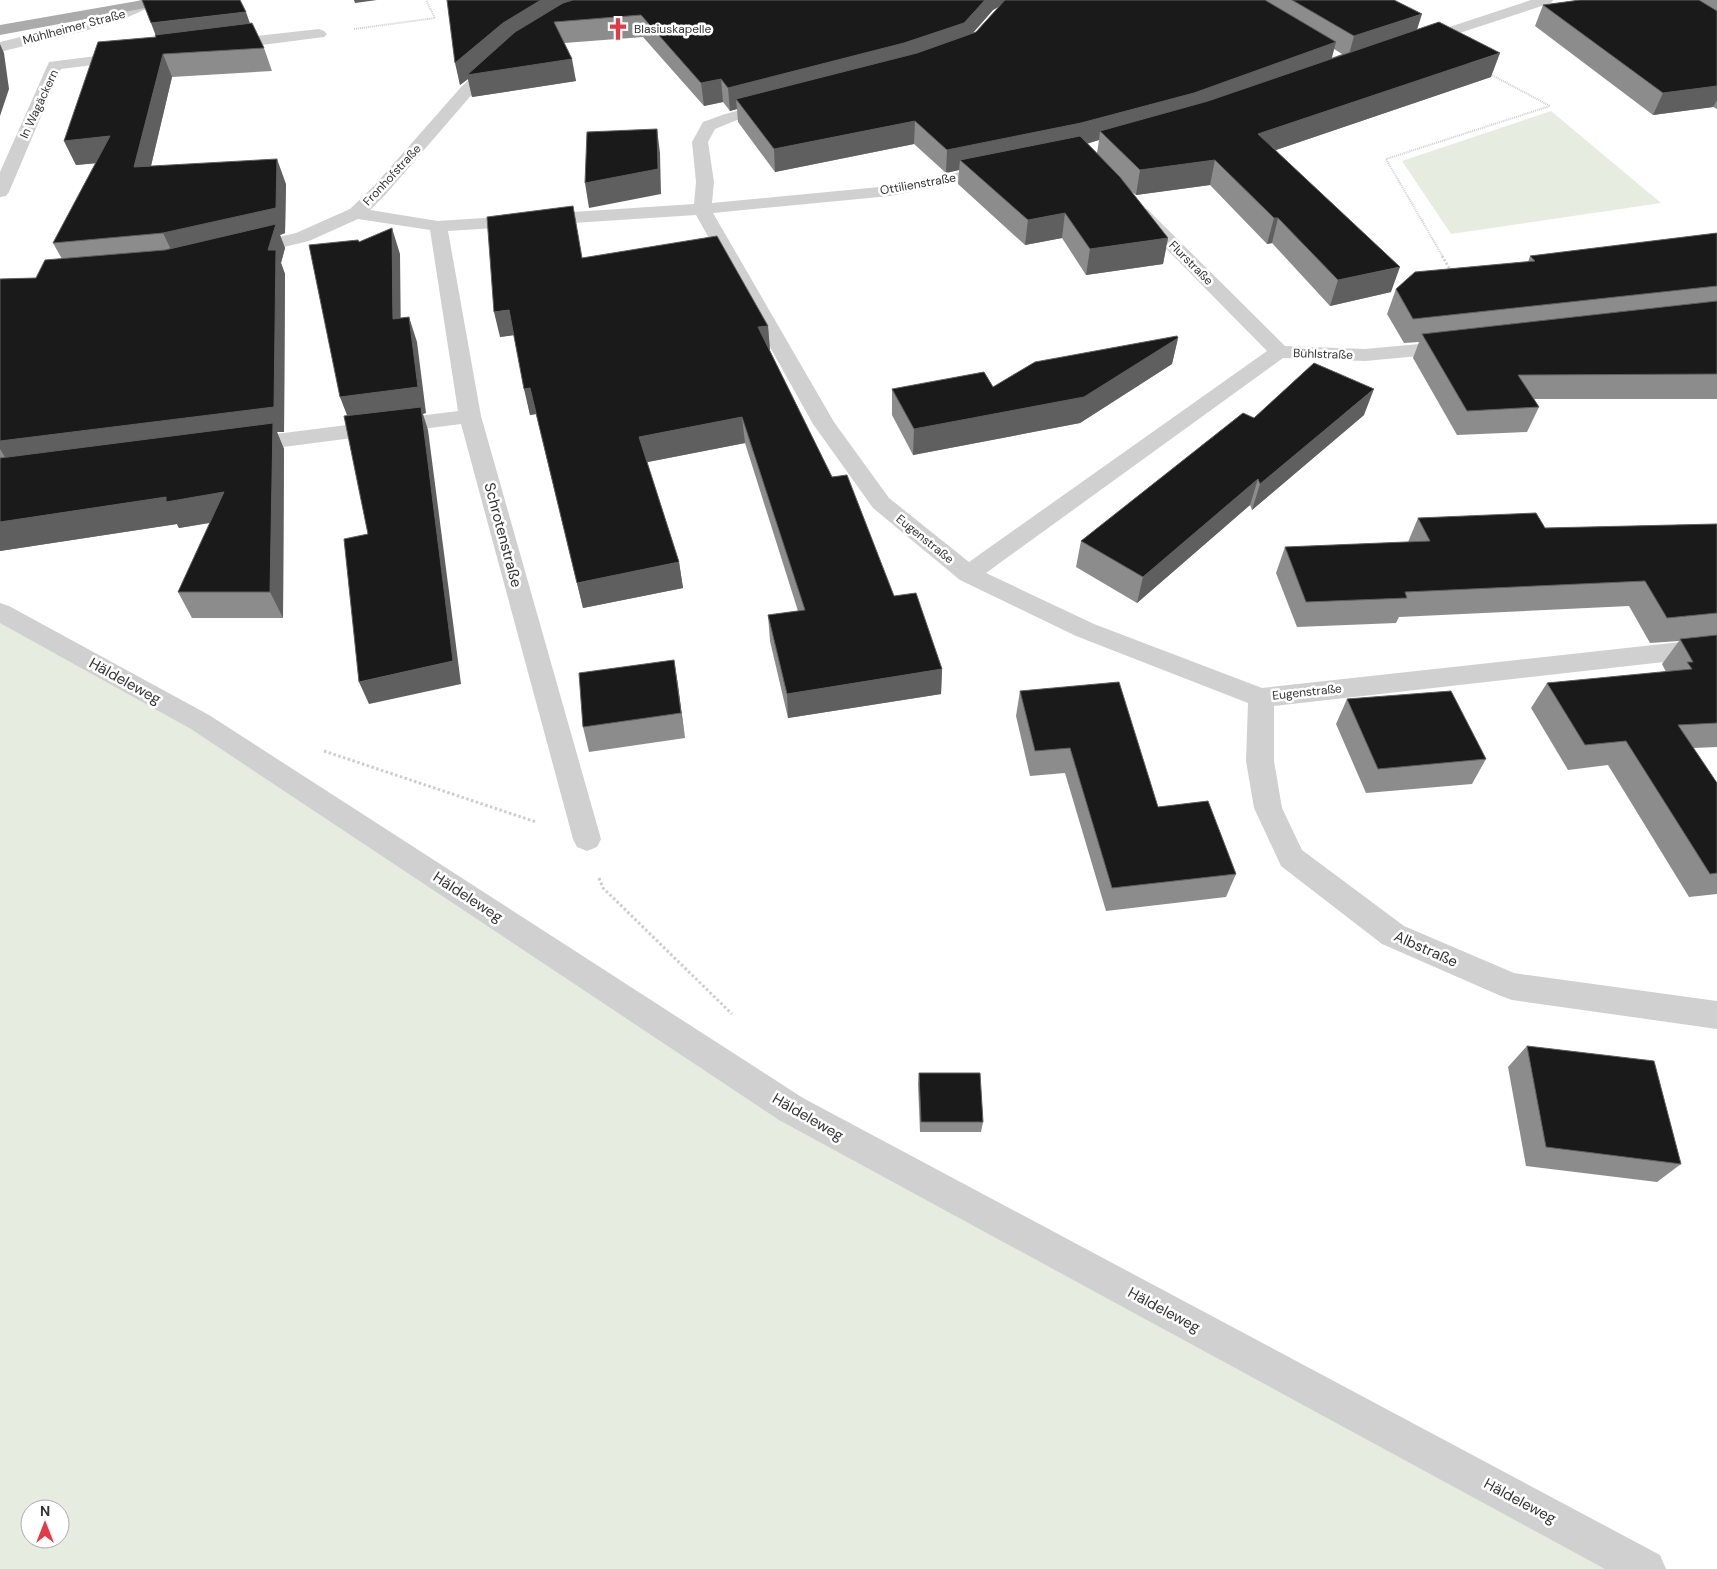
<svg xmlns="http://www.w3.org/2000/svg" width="1717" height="1569" font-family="'DM Sans',sans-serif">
<rect width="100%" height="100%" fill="#fff"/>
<!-- green -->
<path fill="#e6ecdf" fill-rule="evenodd" d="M 1551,111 L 1661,203 L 1451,234 L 1402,161 Z
M 0,612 L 200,722 L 791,1109 L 1646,1569 L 0,1569 ZM 30,1509 L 60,1509 L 60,1539 L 30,1539 Z"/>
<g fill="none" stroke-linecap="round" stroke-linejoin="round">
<!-- path-far2 -->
<path stroke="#cdcdcd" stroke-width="2" stroke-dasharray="1 1" stroke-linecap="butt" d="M 354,29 L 435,18 L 426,0
M 1443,257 L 1386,159 L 1550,106 L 1488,73"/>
<!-- path-far1 -->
<path stroke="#cdcdcd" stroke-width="2.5" stroke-dasharray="2 2" stroke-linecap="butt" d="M 1442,256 L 1451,271"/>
<!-- path -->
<path stroke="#cdcdcd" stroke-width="3" stroke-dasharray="2.5 2.5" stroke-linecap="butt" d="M 324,751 L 536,822
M 599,878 L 603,888 L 732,1014"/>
<!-- minor -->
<path fill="#d0d0d0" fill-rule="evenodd" d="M 140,0 L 154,0 C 152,19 22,46 0,52 L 0,42 L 89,20 L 126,7 Z
M 1531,0 L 1553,0 L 1551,3 L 1423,45 L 1413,45 L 1410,42 L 1413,39 Z
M 319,29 L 324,31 L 327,34 L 324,37 L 222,50 L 217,48 L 214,45 L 217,42 L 222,40 Z
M 128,52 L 133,54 L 136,57 L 133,60 L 61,69 L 9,192 L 6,196 L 0,197 L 0,172 L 49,62 Z
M 498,57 L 503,59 L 506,62 L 503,65 L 474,92 L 386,194 L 370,210 L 438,221 L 694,204 L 696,182 L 692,142 L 703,122 L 725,114 L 774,101 L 780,103 L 782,106 L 780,109 L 737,120 L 715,129 L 708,142 L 714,182 L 712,203 L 890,186 L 995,165 L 1001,166 L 1004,170 L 1001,174 L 890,196 L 713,213 L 834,422 L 889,498 L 969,562 L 1267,351 L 1135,217 L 1132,213 L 1135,209 L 1141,208 L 1147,209 L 1285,346 L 1365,349 L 1452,341 L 1459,343 L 1462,347 L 1459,351 L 1452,353 L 1365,361 L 1283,358 L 986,573 L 1094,624 L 1262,688 L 1717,638 L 1717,656 L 1274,706 L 1274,761 L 1282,808 L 1302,850 L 1404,926 L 1514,973 L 1717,1001 L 1717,1029 L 1512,1000 L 1501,996 L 1382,944 L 1281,866 L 1254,808 L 1246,761 L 1248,703 L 1076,636 L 960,580 L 873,508 L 813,424 L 696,215 L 448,231 L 481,416 L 601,839 L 597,847 L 587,851 L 577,847 L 573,839 L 461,424 L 244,452 L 236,450 L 233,445 L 236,440 L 244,438 L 458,411 L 430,230 L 358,219 L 309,241 L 246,256 L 239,254 L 237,250 L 239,246 L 296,233 L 350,209 L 374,186 L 462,86 L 493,59 Z
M 0,603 L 9,606 L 209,715 L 803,1098 L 1660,1555 L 1666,1569 L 1605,1569 L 779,1120 L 191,729 L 0,623 Z"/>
<!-- major -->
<path fill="#ababab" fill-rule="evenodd" d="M 143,0 L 174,0 L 172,3 L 167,4 L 0,35 L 0,25 Z"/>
</g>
<!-- wall -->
<path fill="#8c8c8c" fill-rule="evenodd" d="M 447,0 L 1394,0 L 1417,29 L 1491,77 L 1276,150 L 1391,292 L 1330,306 L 1272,243 L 1267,244 L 1210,185 L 1136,195 L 1130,190 L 1168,238 L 1163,264 L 1086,275 L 1062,238 L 1025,245 L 958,184 L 959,170 L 946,173 L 914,144 L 775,172 L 738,122 L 737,109 L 730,111 L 723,102 L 704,106 L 643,37 L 564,43 L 576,81 L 472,97 L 468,79 L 460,85 ZM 999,7 L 976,32 L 973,33 L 993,10 ZM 1334,49 L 1342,54 L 1331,58 ZM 1099,140 L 1097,153 L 1087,144 Z
M 1580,0 L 1717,0 L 1717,109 L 1713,107 L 1653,115 L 1535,26 L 1543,5 Z
M 250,24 L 264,48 L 272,71 L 172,77 L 151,166 L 286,184 L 285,233 L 280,235 L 285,248 L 281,263 L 285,274 L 284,432 L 277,432 L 284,449 L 283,618 L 192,618 L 178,592 L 210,523 L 179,528 L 177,524 L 0,551 L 0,279 L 36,278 L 62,259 L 53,243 L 96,163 L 76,165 L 64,141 L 156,37 Z
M 1717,233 L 1717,399 L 1534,399 L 1539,407 L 1527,432 L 1457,435 L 1413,358 L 1419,342 L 1404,343 L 1387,314 L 1396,289 L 1528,262 L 1530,256 Z
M 582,258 L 768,326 L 770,351 L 832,477 L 894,596 L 942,669 L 941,694 L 788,718 L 770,641 L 768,615 L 798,611 L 745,443 L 647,462 L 679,562 L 683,588 L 583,608 L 536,414 L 530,415 L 514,335 L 500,337 Z
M 1178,338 L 1172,364 L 1080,423 L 913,455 L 892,415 L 892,389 L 993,387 Z
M 1364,415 L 1252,510 L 1250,505 L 1137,603 L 1076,567 L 1081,541 L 1254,418 Z
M 1418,518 L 1545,528 L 1717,524 L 1717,747 L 1693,748 L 1717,783 L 1717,894 L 1689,897 L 1608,765 L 1568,770 L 1531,708 L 1547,683 L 1666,672 L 1662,664 L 1679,641 L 1650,643 L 1629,606 L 1399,617 L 1396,623 L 1297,627 L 1276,573 L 1285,547 L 1408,542 Z
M 674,660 L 685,738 L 589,752 L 583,727 Z
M 1020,691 L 1236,874 L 1226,897 L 1106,911 L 1065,773 L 1030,776 L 1016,716 Z
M 1347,699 L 1486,759 L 1472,784 L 1366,793 L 1336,724 Z
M 1527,1046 L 1681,1164 L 1657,1182 L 1526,1166 L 1508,1067 Z
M 919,1073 L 983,1122 L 981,1132 L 920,1132 L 918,1084 Z"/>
<!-- shaded-wall -->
<path fill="#5f5f5f" d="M 354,0 L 377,0 L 355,3 Z
M 541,0 L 603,0 L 555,15 L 507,44 L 572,59 L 576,81 L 472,97 L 468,79 L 460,85 L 455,63 L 503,23 Z
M 985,0 L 1009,0 L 993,10 L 963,44 L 736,99 L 737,109 L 730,111 L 728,88 Z
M 246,12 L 254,35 L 160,47 L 151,23 Z
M 1422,14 L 1415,36 L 1348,58 L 1354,36 Z
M 1336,42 L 1330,65 L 1189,115 L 1100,131 L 1099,140 L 1078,146 L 960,160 L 959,170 L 946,173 L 947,150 Z
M 0,44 L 4,53 L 9,89 L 0,116 Z
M 1500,53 L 1491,77 L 1252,158 L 1258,134 Z
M 163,54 L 172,77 L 145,191 L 134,167 Z
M 721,79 L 723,102 L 704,106 L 701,83 Z
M 1717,86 L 1717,100 L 1713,107 L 1653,115 L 1663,93 Z
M 915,121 L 914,144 L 775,172 L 774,149 Z
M 657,129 L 660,153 L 661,194 L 589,208 L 585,183 Z
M 110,136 L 121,161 L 76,165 L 64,141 Z
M 277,159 L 286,184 L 285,233 L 280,235 L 285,248 L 281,263 L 285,274 L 284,432 L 277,432 L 284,449 L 283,618 L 270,592 L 273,433 L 11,467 L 0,449 L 0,441 L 175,258 L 163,233 Z
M 1215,160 L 1210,185 L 1136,195 L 1140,170 Z
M 1065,213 L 1062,238 L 1025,245 L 1028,220 Z
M 1274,218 L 1278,218 L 1272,243 L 1267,244 Z
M 392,228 L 400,254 L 401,345 L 393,319 Z
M 1168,238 L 1163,264 L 1086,275 L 1090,249 Z
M 1400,267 L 1391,292 L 1330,306 L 1338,280 Z
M 509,310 L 515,335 L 500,337 L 494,312 Z
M 409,317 L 417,342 L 426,413 L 423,414 L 428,430 L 461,684 L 369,704 L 359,682 L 453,661 L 350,423 L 340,397 Z
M 768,326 L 770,351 L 758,327 Z
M 1178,338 L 1172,364 L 1080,423 L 913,455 L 914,429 Z
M 530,388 L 536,414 L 530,415 L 524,389 Z
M 1374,389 L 1364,415 L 1252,510 L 1260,484 Z
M 742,417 L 745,443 L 643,463 L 639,437 Z
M 1258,479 L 1250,505 L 1137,603 L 1143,577 Z
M 224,492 L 237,518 L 179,528 L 177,524 L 0,551 L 0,522 L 166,497 Z
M 679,562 L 683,588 L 583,608 L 577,583 Z
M 674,660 L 678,685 L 685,738 L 681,713 Z
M 942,669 L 941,694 L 788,718 L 787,694 Z"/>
<!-- building -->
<path fill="#1a1a1a" stroke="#5f5f5f" d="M 142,0 L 240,0 L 246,12 L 151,23 Z
M 447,0 L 541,0 L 503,23 L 455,63 Z
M 573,0 L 985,0 L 964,23 L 904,43 L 728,88 L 721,79 L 701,83 L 641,15 L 554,22 L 572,59 L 467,75 L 515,32 L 563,3 Z
M 1005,0 L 1265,0 L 1336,42 L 1194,93 L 1081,123 L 947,150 L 915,121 L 774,149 L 736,99 L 917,53 L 976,32 Z
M 1292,0 L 1394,0 L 1422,14 L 1354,36 Z
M 1580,0 L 1699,0 L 1717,11 L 1717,86 L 1663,93 L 1543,5 Z
M 1439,22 L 1500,53 L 1258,134 L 1400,267 L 1338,280 L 1278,218 L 1274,218 L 1215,160 L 1140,170 L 1100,131 L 1208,101 Z
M 252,23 L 264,48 L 163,54 L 134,167 L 277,159 L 276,208 L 163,233 L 53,243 L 110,136 L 64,141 L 98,42 L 156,37 L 155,35 Z
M 657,129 L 658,169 L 585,183 L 587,132 Z
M 1080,136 L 1120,177 L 1168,238 L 1090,249 L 1065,213 L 1028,220 L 960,160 Z
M 573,206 L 582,258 L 717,236 L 768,326 L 758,327 L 832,477 L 847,475 L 894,596 L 916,593 L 942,669 L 787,694 L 768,615 L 805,610 L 742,417 L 639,437 L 679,562 L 577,583 L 530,388 L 524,389 L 509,310 L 494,312 L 487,217 Z
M 276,224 L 268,250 L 276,250 L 274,407 L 0,441 L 0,279 L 36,278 L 45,260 L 165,250 Z
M 392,228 L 393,319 L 409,317 L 418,387 L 340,397 L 309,245 L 358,240 L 359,242 Z
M 1717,233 L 1717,286 L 1413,319 L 1396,289 L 1415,272 L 1535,261 L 1530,256 Z
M 1717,301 L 1717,374 L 1518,375 L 1539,407 L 1467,411 L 1422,334 Z
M 1177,336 L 1178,338 L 1084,397 L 914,429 L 892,389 L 984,372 L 993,387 L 1035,362 Z
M 1314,363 L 1374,389 L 1260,484 L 1258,479 L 1143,577 L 1081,541 L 1243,413 L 1254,418 Z
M 421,407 L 453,661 L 359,682 L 344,539 L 368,534 L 344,416 Z
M 273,423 L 270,592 L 178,592 L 224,492 L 166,502 L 166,497 L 0,522 L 0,458 Z
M 1536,513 L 1545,528 L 1717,524 L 1717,613 L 1667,618 L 1645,581 L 1405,592 L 1407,598 L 1306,602 L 1285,547 L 1430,541 L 1418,518 Z
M 1717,635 L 1717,723 L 1678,725 L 1717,783 L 1717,873 L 1710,874 L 1626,741 L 1585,745 L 1547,683 L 1692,669 L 1687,662 L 1693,662 L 1680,639 Z
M 674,660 L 681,713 L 583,727 L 579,673 Z
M 1119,682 L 1158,807 L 1208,801 L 1236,874 L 1112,888 L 1070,748 L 1035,751 L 1020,691 Z
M 1451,691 L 1486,759 L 1378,769 L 1347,699 Z
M 1527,1046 L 1654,1061 L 1681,1164 L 1546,1147 Z
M 919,1073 L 980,1073 L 983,1122 L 921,1122 Z"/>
<!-- icons -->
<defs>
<symbol id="church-bare" viewBox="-9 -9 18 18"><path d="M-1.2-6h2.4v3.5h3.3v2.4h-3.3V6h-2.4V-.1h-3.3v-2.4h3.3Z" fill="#e63946" stroke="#fff" stroke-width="2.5" paint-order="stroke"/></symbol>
</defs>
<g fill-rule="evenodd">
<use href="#church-bare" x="602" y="13" width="32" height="32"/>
</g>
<g text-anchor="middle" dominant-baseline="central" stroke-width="5" stroke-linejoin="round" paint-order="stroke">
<!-- far-street labels -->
<g font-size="12" fill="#333" stroke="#fff">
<text transform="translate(74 27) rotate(-15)">Mühlheimer Straße</text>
<text transform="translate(39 104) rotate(-65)">In Wagäckern</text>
<text transform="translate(392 175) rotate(-47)">Fronhofstraße</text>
<text transform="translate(918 184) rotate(-10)">Ottilienstraße</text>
<text transform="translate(1191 263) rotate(45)">Flurstraße</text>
<text transform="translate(1323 354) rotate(2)">Bühlstraße</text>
<text transform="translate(925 539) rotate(39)">Eugenstraße</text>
<text transform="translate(1307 692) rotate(-6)">Eugenstraße</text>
</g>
<!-- far-poi labels -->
<g font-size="12" fill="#333" stroke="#fff" text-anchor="start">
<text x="634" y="29">Blasiuskapelle</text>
</g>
<!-- street labels -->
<g font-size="15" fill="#333" stroke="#fff">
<text transform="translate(503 535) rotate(75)">Schrotenstraße</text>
<text transform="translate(125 681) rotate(29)">Häldeleweg</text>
<text transform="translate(468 897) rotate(33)">Häldeleweg</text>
<text transform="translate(1426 949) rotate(24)">Albstraße</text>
<text transform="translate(808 1117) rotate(30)">Häldeleweg</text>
<text transform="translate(1164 1310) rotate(28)">Häldeleweg</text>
<text transform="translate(1520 1501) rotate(28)">Häldeleweg</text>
</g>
</g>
<!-- north arrow -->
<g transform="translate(45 1524)"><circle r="24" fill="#ffffff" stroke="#adadad"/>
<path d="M0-4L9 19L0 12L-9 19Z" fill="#e63946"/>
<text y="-8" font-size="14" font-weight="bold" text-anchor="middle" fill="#333333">N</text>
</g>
</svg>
